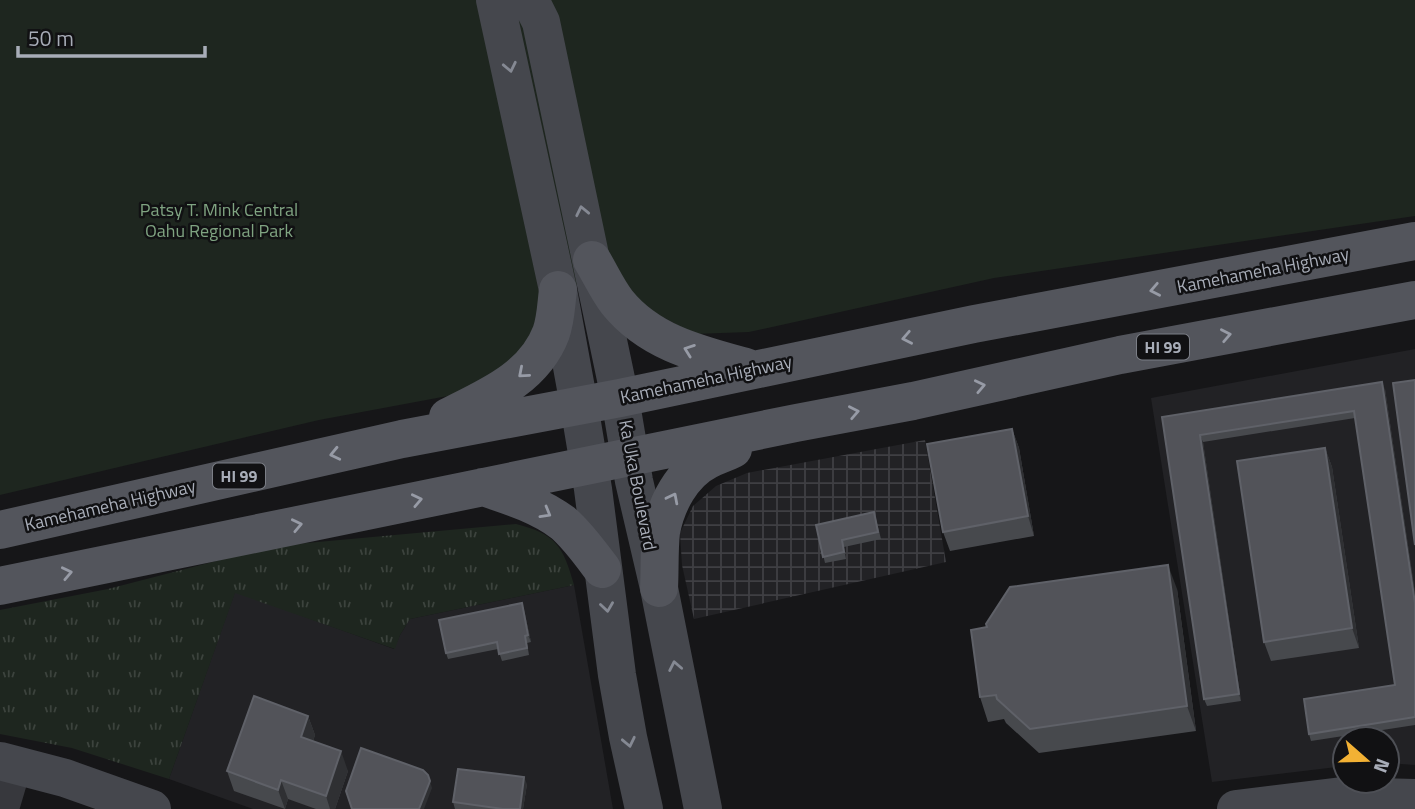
<svg xmlns="http://www.w3.org/2000/svg" width="1415" height="809" viewBox="0 0 1415 809" font-family="'Titillium Web',sans-serif">
<style>
.built{fill:#222225}
.industrial{fill:url(#industrial-grid)}
.grass{fill:url(#grass-tufts)}
.park{fill:#1e261f}
.lines{fill:none;stroke-linecap:round;stroke-linejoin:round}
.street{stroke:#37383d;stroke-width:28}
.secondary{stroke:#45474d;stroke-width:38}
.primary{stroke:#53555c;stroke-width:38}
.wall{fill:#47494d}
.shaded-wall{fill:#2f3033}
.building{fill:#525359;stroke:#5f6168;stroke-width:2}
.oneway{stroke:#858993}
.oneway2{stroke:#979ba6}
.labels{text-anchor:middle;dominant-baseline:central;stroke-width:5;stroke-linejoin:round;paint-order:stroke}
.shield{fill:#111113;stroke:#7b7e86;stroke-width:2}
.shield-label{font-size:16px;font-weight:bold;fill:#a8adb8}
.park-label{font-size:18px;fill:#7fa381;stroke:#111113}
.street-label{font-size:18px;fill:#a8adb8;stroke:#111113}
</style>
<defs>
<pattern id="industrial-grid" width="8" height="8" patternUnits="userSpaceOnUse" patternTransform="scale(1.75)"><rect width="8" height="8" fill="#222225"/><path d="M0 4h8M4 0v8" fill="none" stroke="#3f3f43"/></pattern>
<pattern id="grass-tufts" width="24" height="20" patternUnits="userSpaceOnUse" patternTransform="scale(1.75)"><rect width="24" height="20" fill="#1e261f"/><path d="M3 7l-1-3M5 7V3M7 7l1-3M15 17l-1-3M17 17v-4M19 17l1-3" fill="none" stroke="#3c433d"/></pattern>
</defs>
<rect width="100%" height="100%" fill="#161618"/>
<!-- built -->
<path class="built" d="M1415,349V765L1387,763V739H1345V766L1212,782L1151,398Z
M574,585L613,809H253L169,779L235,592L394,649L400,635L410,619Z"/>
<!-- industrial -->
<path class="industrial" d="M925,440L946,562L694,619L682,565L680,533L693,506L716,486L747,473Z"/>
<!-- grass -->
<path class="grass" d="M516,524C556,534 563,546 574,585L410,619L400,635L395,649L235,593L169,779L72,748L0,734V610L108,589L274,546Z"/>
<!-- park -->
<path class="park" d="M0,0H1415V216L994,278L749,332L694,334L642,306L622,280L539,289L541,312L521,359L453,395L319,420L0,495Z"/>
<g class="lines">
<!-- street -->
<path class="street" d="M5,809L18,765"/>
<!-- secondary -->
<path class="secondary" d="M495,0L558,290L579,405L593,489L617,675L628,737L644,809
M530,0L541,22L620,398L634,481L659,588L703,809
M0,761L65,778L152,809
M1236,809L1342,796L1415,798"/>
<!-- primary -->
<path class="primary" d="M592,260C600,273 607,289 617,302C649,342 698,354 746,367
M448,417C488,397 534,378 551,333C556,319 556,305 558,290
M483,487C510,496 539,505 563,523C578,536 590,553 602,569
M0,530L402,439L620,398L974,324L1415,241
M0,586L796,423L913,401L1120,355L1415,300
M659,588C660,570 659,550 661,532C666,504 682,473 708,460C716,456 725,453 733,449"/>
</g>
<!-- wall -->
<path class="wall" d="M1385,389L1415,593V725L1311,741L1309,734L1395,685L1355,418L1203,442L1241,701L1207,706L1204,699L1162,417Z
M1012,429L1019,448L1034,536L950,551L943,532Z
M1325,448L1332,467L1359,648L1271,661L1264,642Z
M876,519L881,539L844,547L846,559L825,563L816,525Z
M1177,589L1196,731L1039,753L1006,723L1004,719L988,722L980,697L987,627Z
M522,603L524,610L531,642L527,643L529,655L502,661L498,649L448,659L446,653Z
M308,716L315,735L313,741L348,771L335,809H316L288,799L285,809L234,791L227,771Z
M527,784L523,809H455L453,802Z"/>
<!-- shaded-wall -->
<path class="shaded-wall" d="M1382,382L1385,389L1415,593V603Z
M1012,429L1019,448L1034,536L1028,516Z
M1200,435L1203,442L1241,701L1239,694Z
M1325,448L1332,467L1359,648L1352,628Z
M1168,565L1177,589L1196,731L1187,706Z
M522,603L524,610L531,642L528,635Z
M308,716L315,735L308,756L301,737Z
M341,751L348,771L335,809H330L326,796Z
M524,777L527,784L523,809H520Z
M281,780L288,799L285,809L278,790Z
M430,781L432,788L424,809H419Z"/>
<!-- building -->
<path class="building" d="M1415,380V545L1393,383Z
M1382,382L1415,603V717L1309,734L1304,699L1395,685L1354,411L1200,435L1239,694L1204,699L1162,417Z
M1012,429L1028,516L943,532L927,444Z
M1325,448L1352,628L1264,642L1237,461Z
M874,512L878,532L842,540L844,552L823,557L816,525Z
M1168,565L1187,706L1030,729L997,699L996,695L980,697L971,630L987,627L986,624L1010,587Z
M522,603L528,635L525,636L527,648L499,654L497,642L446,653L439,620Z
M254,696L308,716L301,737L341,751L326,796L281,780L278,790L227,771Z
M361,748L423,770L428,775L430,781L419,809H352L346,791Z
M458,769L524,777L520,809H503L453,802Z"/>
<!-- one-way arrows -->
<defs><path id="oneway-chevron" d="M-2-3.5L2.5 0L-2 3.5" fill="none" stroke-width="1.6" stroke-linecap="round" stroke-linejoin="round" transform="scale(1.75)"/></defs>
<g class="oneway">
<use href="#oneway-chevron" transform="translate(510 67) rotate(78)"/>
<use href="#oneway-chevron" transform="translate(582 211) rotate(-102)"/>
<use href="#oneway-chevron" transform="translate(607 607) rotate(82)"/>
<use href="#oneway-chevron" transform="translate(675 666) rotate(-101)"/>
<use href="#oneway-chevron" transform="translate(629 742) rotate(78)"/>
</g>
<g class="oneway2">
<use href="#oneway-chevron" transform="translate(1155 290) rotate(169)"/>
<use href="#oneway-chevron" transform="translate(1226 335) rotate(-11)"/>
<use href="#oneway-chevron" transform="translate(907 338) rotate(169)"/>
<use href="#oneway-chevron" transform="translate(689 350) rotate(-160)"/>
<use href="#oneway-chevron" transform="translate(523 373) rotate(139)"/>
<use href="#oneway-chevron" transform="translate(980 386) rotate(-12)"/>
<use href="#oneway-chevron" transform="translate(854 412) rotate(-11)"/>
<use href="#oneway-chevron" transform="translate(335 454) rotate(167)"/>
<use href="#oneway-chevron" transform="translate(673 498) rotate(-63)"/>
<use href="#oneway-chevron" transform="translate(417 500) rotate(-12)"/>
<use href="#oneway-chevron" transform="translate(546 513) rotate(30)"/>
<use href="#oneway-chevron" transform="translate(297 525) rotate(-12)"/>
<use href="#oneway-chevron" transform="translate(67 573) rotate(-12)"/>
</g>
<g class="labels">
<!-- shield labels -->
<g class="shield">
<rect x="1137" y="334.5" width="52" height="25" rx="5"/>
<rect x="213" y="463.5" width="52" height="25" rx="5"/>
</g>
<g class="shield-label">
<text x="1163" y="347">HI 99</text>
<text x="239" y="476">HI 99</text>
</g>
<!-- park labels -->
<g class="park-label">
<text x="219" y="209">Patsy T. Mink Central<tspan x="219" dy="21">Oahu Regional Park</tspan></text>
</g>
<!-- street labels -->
<g class="street-label">
<text transform="translate(1263 270) rotate(-11)">Kamehameha Highway</text>
<text transform="translate(706 379) rotate(-12)">Kamehameha Highway</text>
<text transform="translate(638 485) rotate(79)">Ka Uka Boulevard</text>
<text transform="translate(110 505) rotate(-13)">Kamehameha Highway</text>
</g>
</g>
<!-- north arrow -->
<g transform="translate(1366 760) rotate(110)"><circle r="33" fill="#111113" stroke="#4d4f55" stroke-width="2"/>
<path d="M0-5L12 26L0 18L-12 26Z" fill="#f2b134"/>
<text y="-10" font-size="19" font-weight="bold" text-anchor="middle" fill="#a8adb8">N</text>
</g>
<!-- scale -->
<path d="M18 46v10h187v-10" fill="none" stroke="#a8adb8" stroke-width="3.5"/>
<text x="28" y="46" font-size="21" fill="#a8adb8" stroke="#111113" stroke-width="5" paint-order="stroke">50 m</text>
</svg>
